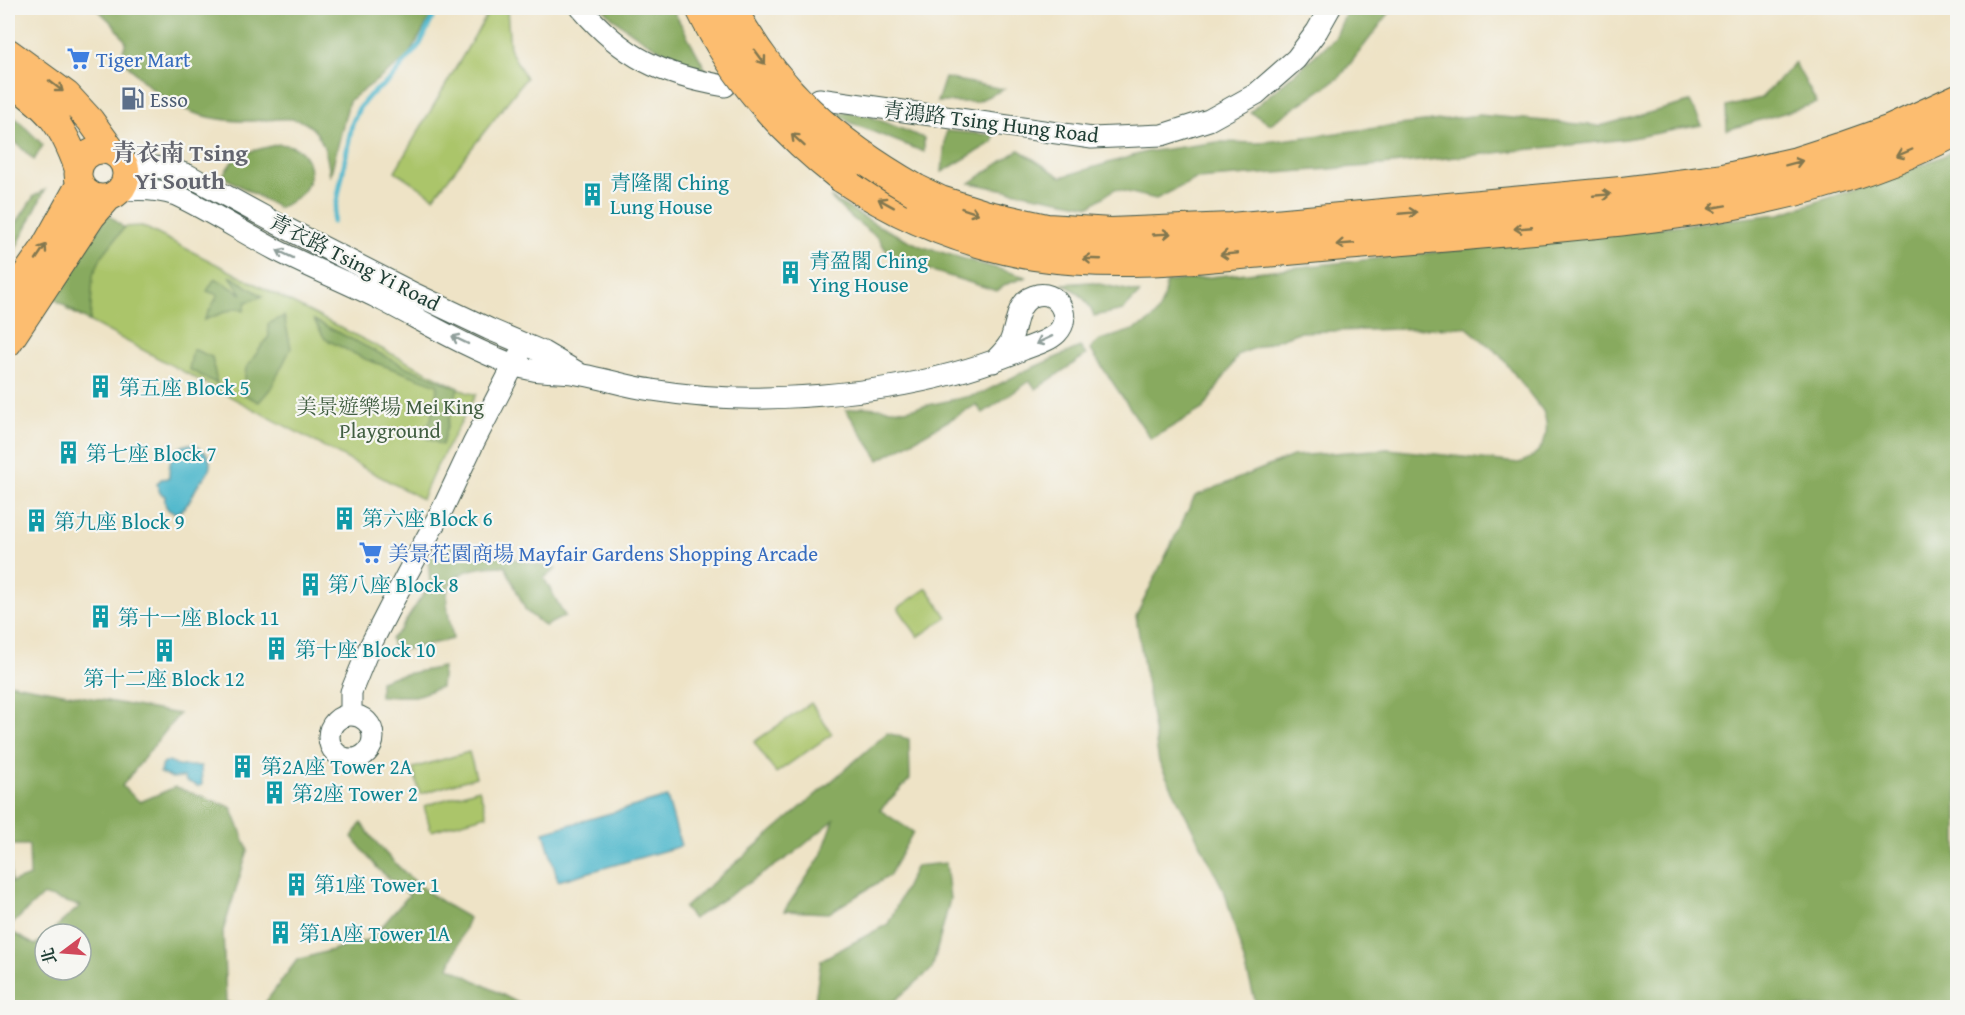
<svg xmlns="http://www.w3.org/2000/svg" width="1965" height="1015" viewBox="0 0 1965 1015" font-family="'Gentium Book Plus','Noto Serif TC',serif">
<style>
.green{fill:#abc56a;stroke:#65814f;stroke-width:1.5}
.forest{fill:#88aa5e;stroke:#547449;stroke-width:1.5;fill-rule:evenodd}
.water{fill:#4fb8cc;stroke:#377a80;stroke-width:1.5}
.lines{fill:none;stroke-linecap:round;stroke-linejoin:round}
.stream{stroke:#4fb8cc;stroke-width:5}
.minor-casing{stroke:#3e564a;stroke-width:23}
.major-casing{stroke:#3e564a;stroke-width:29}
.highway-casing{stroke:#3e564a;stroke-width:34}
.minor{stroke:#fff;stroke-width:21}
.major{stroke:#fcbd6f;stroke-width:27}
.highway{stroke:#fcbd6f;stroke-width:32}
.highway-bridge-casing{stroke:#3e564a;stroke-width:34;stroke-linecap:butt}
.highway-bridge{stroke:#fcbd6f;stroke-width:32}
.oneway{stroke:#82774f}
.oneway2{stroke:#8f9e9a}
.labels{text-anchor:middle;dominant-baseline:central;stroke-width:4.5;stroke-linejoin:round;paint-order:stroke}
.shop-label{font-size:21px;fill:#366cbe;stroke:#f6f6f2;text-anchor:start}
.service-label{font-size:21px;fill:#4e5e75;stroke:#f6f6f2;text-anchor:start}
.street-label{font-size:21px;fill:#1f3d34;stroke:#f6f6f2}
.culture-label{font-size:21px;fill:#0d838f;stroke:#f6f6f2;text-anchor:start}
.park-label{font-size:21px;fill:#425f42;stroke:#f6f6f2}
.quarter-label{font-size:24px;font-weight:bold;fill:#63656f;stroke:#f6f6f2}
</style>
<rect width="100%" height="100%" fill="#f6f6f2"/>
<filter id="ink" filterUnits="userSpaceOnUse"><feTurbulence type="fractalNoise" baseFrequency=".0167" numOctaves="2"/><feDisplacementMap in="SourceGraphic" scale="12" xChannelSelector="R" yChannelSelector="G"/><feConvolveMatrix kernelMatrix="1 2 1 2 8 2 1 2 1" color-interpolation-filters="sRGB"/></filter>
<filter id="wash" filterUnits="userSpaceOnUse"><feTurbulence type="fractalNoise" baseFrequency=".008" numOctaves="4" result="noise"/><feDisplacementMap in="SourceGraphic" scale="24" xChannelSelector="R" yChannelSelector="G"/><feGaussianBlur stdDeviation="1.35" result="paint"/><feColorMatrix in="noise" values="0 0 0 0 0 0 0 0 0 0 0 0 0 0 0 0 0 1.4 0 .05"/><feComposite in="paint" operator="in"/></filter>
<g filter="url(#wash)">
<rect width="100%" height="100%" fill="#eee3c6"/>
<!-- green -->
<path class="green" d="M491,8L507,9L510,50L526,78L434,197L395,171Z
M142,226L468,393L476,394L434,472L422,499L66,309L108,239L122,227Z
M927,588L947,617L918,637L898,608Z
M811,703L832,734L776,773L754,742Z
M469,752L476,777L420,794L413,768Z
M479,789L487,815L431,831L424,806Z"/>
<!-- forest -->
<path class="forest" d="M96,8H436L407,58L349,101L330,177C328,158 324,135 307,124C291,114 269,121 252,121C193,122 158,102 121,57L126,42L115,26Z
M602,8H672L707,72C667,54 634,39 602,8Z
M1348,8H1393L1340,77L1270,124L1250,112L1335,38Z
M1795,63L1817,103L1727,130L1726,107L1761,98Z
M945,78L1004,89L976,102H937Z
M1690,102L1702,125L1626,139L1382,165L1196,179L1156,199L1115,189L1090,206L970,183L1019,150L1061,177L1146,152L1218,142L1258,143L1479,115L1600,126Z
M836,112L864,114L924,138V152L851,123Z
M8,113L19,121L43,145L34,160L8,135Z
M946,131L994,135L993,142L942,172Z
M279,144C284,145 290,145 294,147C311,155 315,177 303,192C297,199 287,204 279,208L222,176L237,155Z
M1957,150V1007H1257L1225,893L1159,762L1136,616L1195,496L1293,456L1388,449L1519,463C1543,455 1552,435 1543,411L1499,354L1466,327L1299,332L1239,354L1204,408L1151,439L1090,349C1097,339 1103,339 1114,336C1149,325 1162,321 1166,282L1780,214L1892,177Z
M45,190L8,264V236L34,196Z
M830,197L877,225L920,246L1026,277L1007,284L997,291L900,261L888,253L878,238L847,214Z
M108,214L124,228L102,256L93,275L90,322L53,298Z
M230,276L263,296L246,302L244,311L236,308L204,320L218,295L207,291L215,278L242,294Z
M1090,282L1140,293L1123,310L1094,316C1087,299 1079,292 1063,284Z
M284,316L291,348L271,388L259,402L243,394L246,368L269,336L268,324Z
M314,320L404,366L458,388L442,445L422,436L431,419L438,385L365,359L325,339Z
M1080,347L1086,355L1036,389L1030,381L983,413L976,405L879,460L846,410L864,407L905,410L980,394L1025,371Z
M193,349L212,357L217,384L189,369Z
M455,545L556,569L544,578L565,616L545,626L526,611L505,566C485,566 448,568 447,596C446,609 451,625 453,639L394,652L391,639L400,630L430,584L428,558Z
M443,667L441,687L416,696H380V681L395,676Z
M8,683L179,714L122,786L140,802L175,787L231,807L248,850L223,931L226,1002L240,1007L8,1006V930L35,945L45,937V970H81V934H48L80,906L43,895L8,928ZM10,845H29L30,876L11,883Z
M887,733L909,739L910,779L880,810L913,832L889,876L829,913L784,911L821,856L834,820L793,854L693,919L684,908C751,849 820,792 887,733Z
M361,823C391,864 424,894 469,918L449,967L526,1007H262L297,960L371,939L409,895L378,869L352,837Z
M946,863L950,899L932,969L887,1007H814L821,960L888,924L916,866Z"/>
<!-- water -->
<path class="water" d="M189,444C204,447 216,459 207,474C205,479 200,480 198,485C192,495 188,509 176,513C166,511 164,505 165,496L160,493L157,484L161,479L169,478C169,461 171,448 189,444Z
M169,761L178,766H201L202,785L198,786L186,781L184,777L172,778L160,773L163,764Z
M667,797L681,846L558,881L544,832Z"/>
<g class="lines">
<!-- stream -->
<path class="stream" d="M333,222L352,124L359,108L370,95L390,80L420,44L437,8"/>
</g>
</g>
<g filter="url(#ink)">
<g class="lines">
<defs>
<path id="minor" d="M581,8C623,57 661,75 725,86
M819,99L1092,138L1162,135L1209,120L1256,94L1296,59L1317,31L1330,8
M126,167C148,165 167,167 188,175L276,223L415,294L489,329L543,352L577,372
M119,191C139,188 157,189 176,195C210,211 242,232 276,250C309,267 344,281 378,298C423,321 467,348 514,365C540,375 559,369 583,375C606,379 628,387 652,390C689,396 728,399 765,398C853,396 943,384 1024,349C1034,345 1049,341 1057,333C1074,316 1056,288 1034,296C1016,302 1017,326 1010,342C1006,350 999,356 993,362
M329 737a22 22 0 1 1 44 0a22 22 0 1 1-44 0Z
M351,715V692L369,648L407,574L443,508L474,442L520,353"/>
<path id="major" d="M8,52L67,95L90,120L113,152
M8,80C47,107 62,122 78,168
M78 174a24 24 0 1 1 48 0a24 24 0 1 1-48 0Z
M8,300L43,250L80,184
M8,343L92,216L108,198"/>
<path id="highway" d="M843,177C901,216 964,242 1034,254C1099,264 1164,260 1229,254C1272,250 1314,247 1356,243C1415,238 1474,233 1534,228C1681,215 1824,199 1958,129
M915,190L940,202L984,216L1047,230L1111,234L1231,229L1621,193L1723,180L1797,163L1840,149L1891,131L1958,100"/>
</defs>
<!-- minor casing -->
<use href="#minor" class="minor-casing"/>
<!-- major casing -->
<use href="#major" class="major-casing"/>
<!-- highway casing -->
<use href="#highway" class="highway-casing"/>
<!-- minor -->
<use href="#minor" class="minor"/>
<!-- major -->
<use href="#major" class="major"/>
<!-- highway -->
<use href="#highway" class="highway"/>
<defs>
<path id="highway-bridge" d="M702,8C735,77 783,130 843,177
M730,8C775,92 833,143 915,190"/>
</defs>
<!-- highway-bridge casing -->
<use href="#highway-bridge" class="highway-bridge-casing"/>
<!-- highway-bridge -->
<use href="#highway-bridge" class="highway-bridge"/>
</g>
<!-- one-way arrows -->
<defs><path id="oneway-shaft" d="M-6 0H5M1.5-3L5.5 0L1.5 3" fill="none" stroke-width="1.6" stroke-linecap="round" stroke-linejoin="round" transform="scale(1.5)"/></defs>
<g class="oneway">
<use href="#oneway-shaft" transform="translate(760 57) rotate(54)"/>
<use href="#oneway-shaft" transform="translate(56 86) rotate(38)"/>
<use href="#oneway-shaft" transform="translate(798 140) rotate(-137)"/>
<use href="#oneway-shaft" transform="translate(1904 153) rotate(157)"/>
<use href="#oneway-shaft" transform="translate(1794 163) rotate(-15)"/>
<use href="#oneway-shaft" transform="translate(1602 195) rotate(-5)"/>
<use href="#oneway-shaft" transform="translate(886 203) rotate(-151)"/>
<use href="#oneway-shaft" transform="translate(1717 207) rotate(170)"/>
<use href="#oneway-shaft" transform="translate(970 211) rotate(19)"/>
<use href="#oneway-shaft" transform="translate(1408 213) rotate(-5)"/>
<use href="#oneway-shaft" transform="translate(1523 228) rotate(175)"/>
<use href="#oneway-shaft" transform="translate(1162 234) rotate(-3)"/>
<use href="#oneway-shaft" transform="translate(1345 244) rotate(175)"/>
<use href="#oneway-shaft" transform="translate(41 252) rotate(-56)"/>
<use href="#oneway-shaft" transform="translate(1229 254) rotate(175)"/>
<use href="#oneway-shaft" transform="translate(1092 259) rotate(-178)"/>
</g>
<g class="oneway2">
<use href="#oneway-shaft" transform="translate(285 254) rotate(-154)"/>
<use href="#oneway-shaft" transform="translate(460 340) rotate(-154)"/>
<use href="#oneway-shaft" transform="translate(1044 340) rotate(155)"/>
</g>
</g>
<!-- icons -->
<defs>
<symbol id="supermarket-bare" viewBox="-9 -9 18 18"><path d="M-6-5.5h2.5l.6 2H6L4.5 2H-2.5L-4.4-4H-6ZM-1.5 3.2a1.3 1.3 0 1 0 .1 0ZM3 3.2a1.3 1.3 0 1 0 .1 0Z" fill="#3f7fe0" stroke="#f6f6f2" stroke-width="2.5" paint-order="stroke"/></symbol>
<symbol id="fuel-bare" viewBox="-9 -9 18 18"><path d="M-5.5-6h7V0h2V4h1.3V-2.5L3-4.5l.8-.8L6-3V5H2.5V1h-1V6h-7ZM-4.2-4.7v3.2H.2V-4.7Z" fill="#5c6f8a" stroke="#f6f6f2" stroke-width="2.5" paint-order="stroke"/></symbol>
<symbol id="building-bare" viewBox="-9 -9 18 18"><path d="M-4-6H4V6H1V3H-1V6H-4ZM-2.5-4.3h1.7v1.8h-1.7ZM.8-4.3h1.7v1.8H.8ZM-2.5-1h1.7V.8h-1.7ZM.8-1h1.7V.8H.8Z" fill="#0f9aa8" stroke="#f6f6f2" stroke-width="2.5" paint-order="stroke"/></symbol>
</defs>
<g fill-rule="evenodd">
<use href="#supermarket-bare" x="62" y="42" width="33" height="33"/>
<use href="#fuel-bare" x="116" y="82" width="33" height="33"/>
<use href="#building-bare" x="576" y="178" width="33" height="33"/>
<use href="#building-bare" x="774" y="256" width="33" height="33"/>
<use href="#building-bare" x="84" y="370" width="33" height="33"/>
<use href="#building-bare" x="52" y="436" width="33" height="33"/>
<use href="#building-bare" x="328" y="502" width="33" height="33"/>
<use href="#building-bare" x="20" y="504" width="33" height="33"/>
<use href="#supermarket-bare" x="354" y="536" width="33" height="33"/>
<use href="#building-bare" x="294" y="568" width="33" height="33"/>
<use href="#building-bare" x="84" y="600" width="33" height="33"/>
<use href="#building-bare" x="260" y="632" width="33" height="33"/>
<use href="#building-bare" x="148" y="634" width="33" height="33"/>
<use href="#building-bare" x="226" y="750" width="33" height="33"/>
<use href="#building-bare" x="258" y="776" width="33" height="33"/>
<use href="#building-bare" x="280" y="868" width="33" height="33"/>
<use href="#building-bare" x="264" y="916" width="33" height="33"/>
</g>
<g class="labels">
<!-- shop labels -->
<g class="shop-label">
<text x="96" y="59">Tiger Mart</text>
<text x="388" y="553">美景花園商場 Mayfair Gardens Shopping Arcade</text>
</g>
<!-- service labels -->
<g class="service-label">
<text x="150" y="99">Esso</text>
</g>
<!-- street labels -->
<g class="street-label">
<text transform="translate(991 122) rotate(7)">青鴻路 Tsing Hung Road</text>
<text transform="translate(355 262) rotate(27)">青衣路 Tsing Yi Road</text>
</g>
<!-- culture labels -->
<g class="culture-label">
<text x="610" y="182">青隆閣 Ching<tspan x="610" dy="24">Lung House</tspan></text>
<text x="809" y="260">青盈閣 Ching<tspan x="809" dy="24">Ying House</tspan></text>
<text x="119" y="387">第五座 Block 5</text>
<text x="86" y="453">第七座 Block 7</text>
<text x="362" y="518">第六座 Block 6</text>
<text x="54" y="521">第九座 Block 9</text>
<text x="328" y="584">第八座 Block 8</text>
<text x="118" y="617">第十一座 Block 11</text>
<text x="295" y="649">第十座 Block 10</text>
<text x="164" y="678" text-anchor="middle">第十二座 Block 12</text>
<text x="261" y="766">第2A座 Tower 2A</text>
<text x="292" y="793">第2座 Tower 2</text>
<text x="314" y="884">第1座 Tower 1</text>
<text x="299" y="933">第1A座 Tower 1A</text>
</g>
<!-- park labels -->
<g class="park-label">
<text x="390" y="406">美景遊樂場 Mei King<tspan x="390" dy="24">Playground</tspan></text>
</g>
<!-- quarter labels -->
<g class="quarter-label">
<text x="180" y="152">青衣南 Tsing<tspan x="180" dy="28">Yi South</tspan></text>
</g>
</g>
<!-- margin -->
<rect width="1965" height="1015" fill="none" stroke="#f6f6f2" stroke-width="30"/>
<!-- north arrow -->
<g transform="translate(63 952) rotate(254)"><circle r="28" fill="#f6f6f2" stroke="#a0aca6" stroke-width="1.5"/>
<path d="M0-4.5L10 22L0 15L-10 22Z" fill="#d1495b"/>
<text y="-9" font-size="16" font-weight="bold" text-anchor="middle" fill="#1f3d34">北</text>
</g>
</svg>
